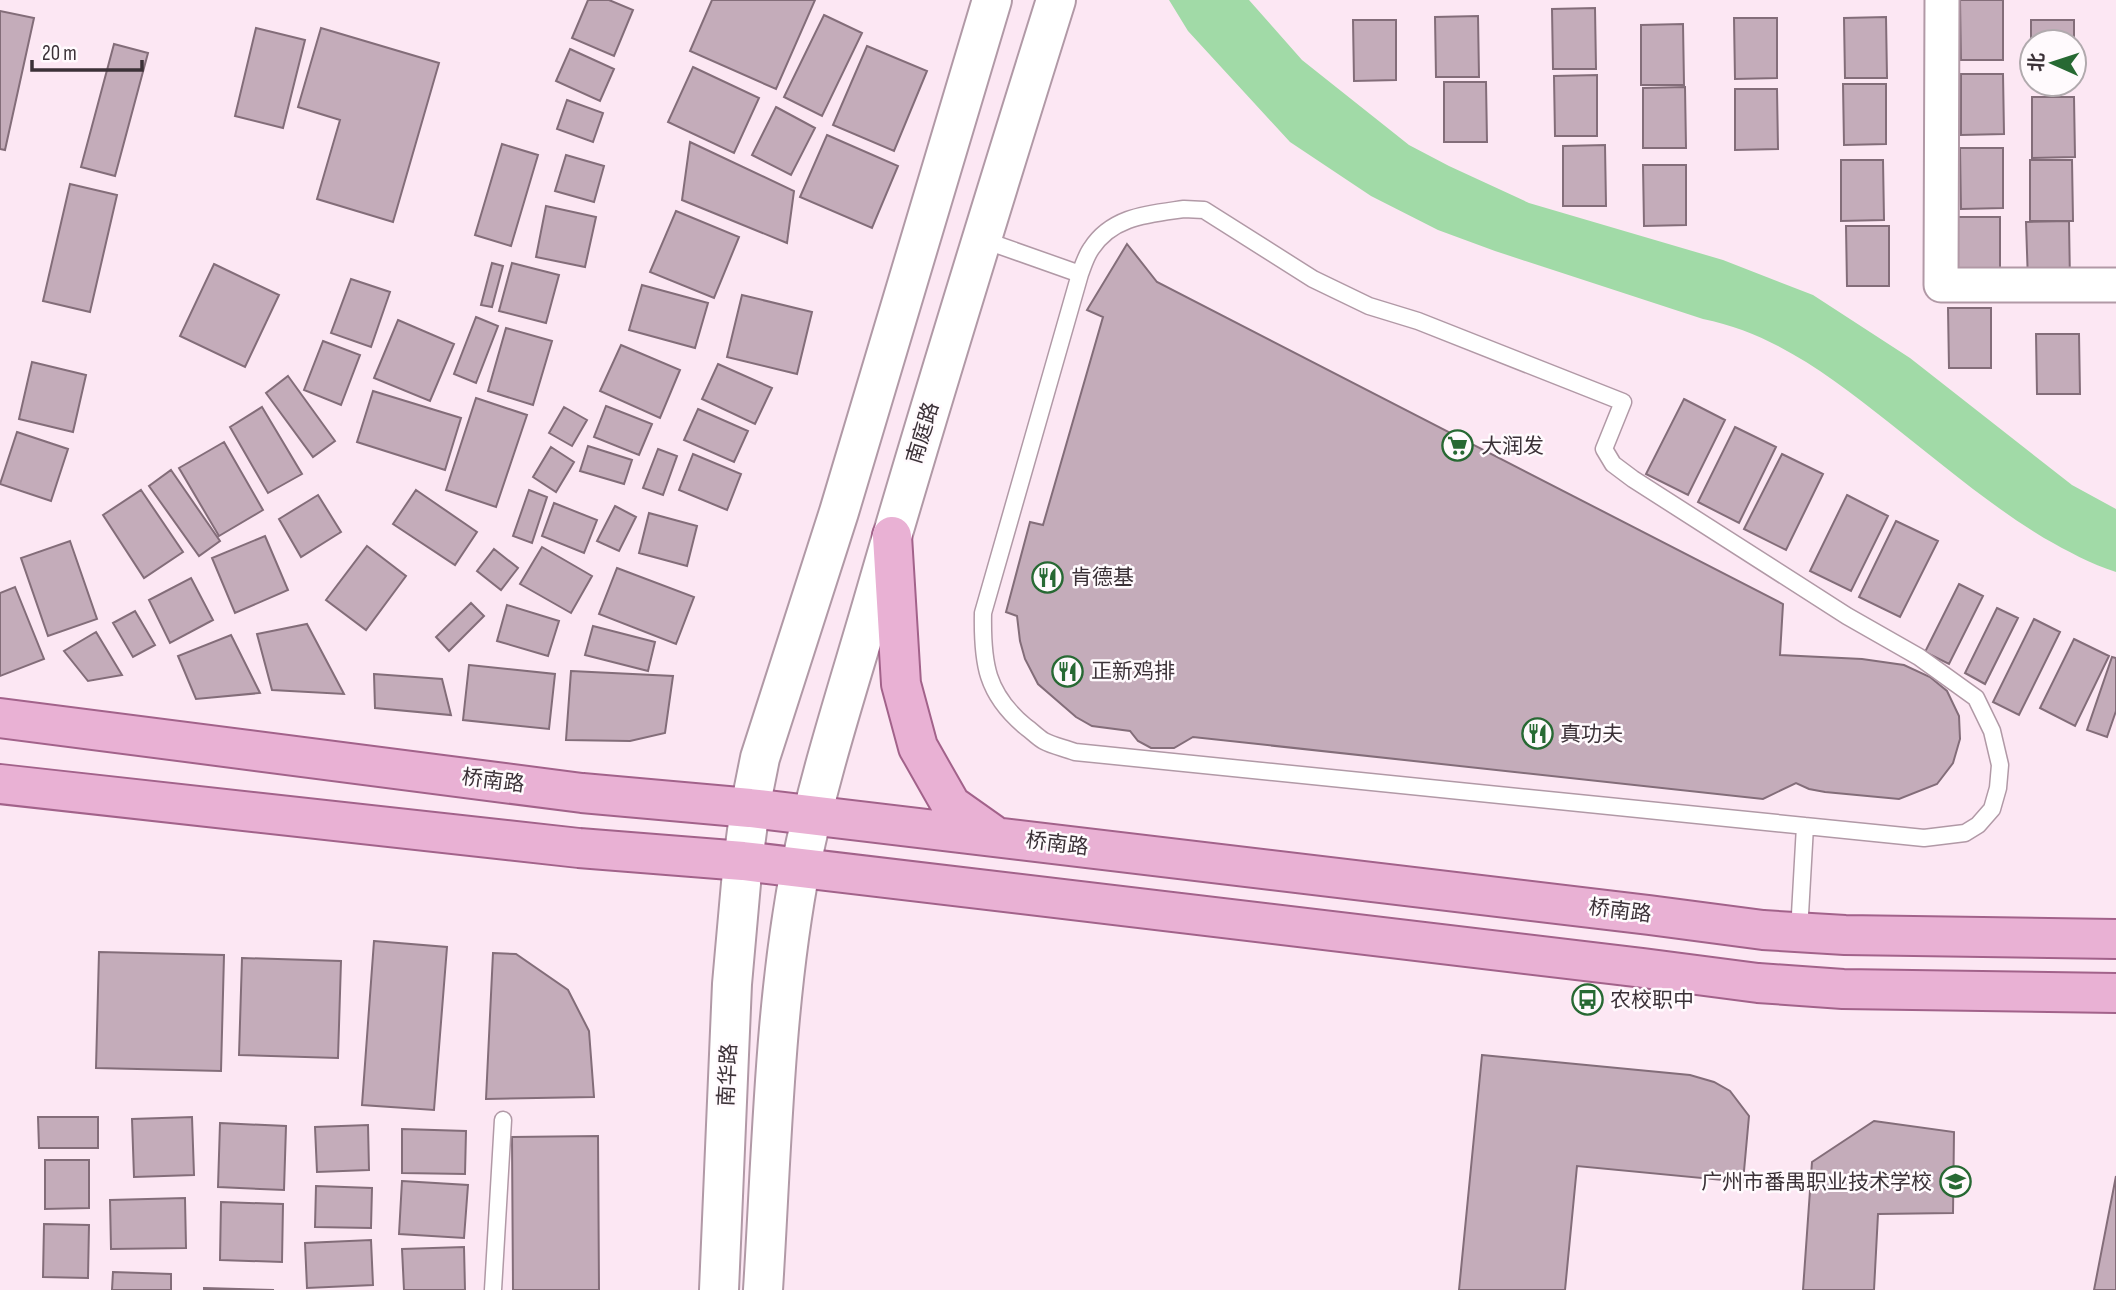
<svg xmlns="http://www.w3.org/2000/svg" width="2116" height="1290" viewBox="0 0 2116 1290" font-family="'Sofia Sans Condensed','Noto Sans SC',sans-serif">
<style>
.water{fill:#a1daa7}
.building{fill:#c4acba;stroke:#836d79;stroke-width:2}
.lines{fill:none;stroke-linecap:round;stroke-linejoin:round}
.lane-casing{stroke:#b199a6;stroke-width:19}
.street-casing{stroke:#b199a6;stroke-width:37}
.secondary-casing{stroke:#b199a6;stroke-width:42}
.primary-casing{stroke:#a2628a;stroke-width:42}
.lane{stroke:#fff;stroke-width:16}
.street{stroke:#fff;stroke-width:33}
.secondary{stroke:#fff;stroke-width:38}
.primary{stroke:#e9b1d4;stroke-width:38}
.labels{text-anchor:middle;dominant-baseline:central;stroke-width:5;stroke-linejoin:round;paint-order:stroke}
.street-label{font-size:21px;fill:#3b3137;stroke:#fffafd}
.poi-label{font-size:21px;fill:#3b3137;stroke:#fffafd;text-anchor:start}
</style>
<rect width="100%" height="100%" fill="#fce7f3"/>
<!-- water -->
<path class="water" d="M1169,0H1249L1302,60L1409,145L1449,166L1529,203L1723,260L1813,295L1910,358L2072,485L2116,509V572C2091,564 2067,551 2044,538C1988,504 1938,461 1887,421C1831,377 1774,333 1703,319L1495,251L1438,230L1371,196L1290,142L1188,31Z"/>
<!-- building -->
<path class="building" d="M588,0H609L633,10L614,56L572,38Z
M712,0H815L776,89L690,51Z
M1960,0H2003V60H1961Z
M1595,8L1596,69H1553L1552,9Z
M0,11L34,18L5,150L0,149Z
M824,15L862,33L822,116L784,97Z
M1478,16L1479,77H1436L1435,17Z
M1886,17L1887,78H1845L1844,18Z
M1734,18H1777V78L1735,79Z
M1353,20H1396V80L1354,81Z
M2031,20H2074V42H2032L2031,81Z
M1683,24L1684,85H1641V25Z
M256,28L305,40L283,128L235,116Z
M321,28L439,63L393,222L317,199L340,120L298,107Z
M114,44L148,53L115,176L81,167Z
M867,46L927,71L894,151L833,125Z
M570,49L614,69L600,101L556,81Z
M693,67L759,98L734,153L668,122Z
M1961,74H2003L2004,134L1961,135Z
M1597,75V136H1555L1554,76Z
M1444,82H1486L1487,142H1444Z
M1843,84H1886V144L1844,145Z
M1685,87L1686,148H1643V88Z
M1735,89H1777L1778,149L1735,150Z
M2032,97H2074L2075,157L2032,158Z
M567,100L603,113L593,142L557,129Z
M776,107L815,128L791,175L752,155Z
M827,135L898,166L872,228L800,197Z
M690,142L794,191L787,243L682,200Z
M502,144L538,155L511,246L475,235Z
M1605,145L1606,206H1563V146Z
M1960,148H2003V208L1961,209Z
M566,155L604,166L594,202L555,191Z
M1841,160H1883L1884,220L1841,221Z
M2030,160H2072L2073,221H2030Z
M1643,165H1686V225L1644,226Z
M70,184L117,195L90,312L43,301Z
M546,206L596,217L585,267L536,257Z
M676,211L739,237L714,298L650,272Z
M1957,217H2000V278H1958Z
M2069,221L2070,282H2028L2026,222Z
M1846,226H1889V286H1847Z
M1127,244L1157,282L1783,604L1780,655L1862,659L1904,665L1930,677L1947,691L1959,716L1960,739L1953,763L1937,784L1899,799L1825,792L1809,789L1796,783L1763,799L1193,737L1174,748H1151L1138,741L1130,731L1092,726L1076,717L1038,684L1025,659L1020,641L1017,616L1006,612L1030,522L1043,525L1103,317L1087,310Z
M492,263L503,266L492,307L481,305Z
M512,263L559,275L546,323L499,311Z
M214,264L279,295L245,367L180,336Z
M351,279L390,292L371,347L331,333Z
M642,285L708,303L695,348L629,330Z
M742,295L812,312L797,374L727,357Z
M1948,308H1991V368H1949Z
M476,317L498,326L476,383L454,374Z
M398,320L454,344L430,401L374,378Z
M506,328L552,341L533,405L488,391Z
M2036,334H2079L2080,394H2037Z
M323,341L360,355L341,405L304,390Z
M621,345L680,370L660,418L600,391Z
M32,362L86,375L73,432L19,419Z
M718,364L772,388L755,424L702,399Z
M288,376L335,441L313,457L266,393Z
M373,391L461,418L445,470L357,442Z
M476,398L527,415L496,507L446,490Z
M1684,399L1725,420L1688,495L1646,474Z
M606,406L652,424L639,455L594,437Z
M262,407L302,474L268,493L230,427Z
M564,407L587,420L572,446L549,433Z
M698,409L748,431L734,462L684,440Z
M1735,427L1776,447L1739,523L1698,502Z
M17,432L68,449L51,501L0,484Z
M224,442L263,510L219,536L179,468Z
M588,446L632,460L624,484L580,471Z
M551,447L574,462L556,492L533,477Z
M658,449L677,456L663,495L643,488Z
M693,454L741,474L727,510L679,490Z
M1782,454L1823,474L1786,550L1744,529Z
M171,470L220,541L199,556L149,486Z
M141,490L183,552L144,578L103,515Z
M416,490L477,532L455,565L393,524Z
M529,490L547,497L532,543L513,536Z
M318,495L341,532L301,557L279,519Z
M1847,495L1888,516L1851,591L1810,571Z
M554,503L597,520L584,553L542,536Z
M615,506L636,517L619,551L597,541Z
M649,513L697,526L687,566L639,553Z
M1896,521L1938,541L1900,617L1859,597Z
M265,536L288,590L235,613L212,558Z
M70,541L97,619L48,636L21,558Z
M367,546L406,576L366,630L326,600Z
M542,547L592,576L571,613L520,584Z
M494,549L518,568L501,590L477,571Z
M617,568L694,597L676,644L599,614Z
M191,578L213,620L170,643L149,600Z
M1959,584L1983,596L1949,664L1925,652Z
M15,587L44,659L0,676V593Z
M471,603L484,616L449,651L436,637Z
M507,605L559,621L548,656L497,641Z
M1997,608L2018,618L1985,684L1965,673Z
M135,611L155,645L133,657L113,623Z
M2034,619L2060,632L2019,715L1993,702Z
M307,624L344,694L272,690L257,634Z
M593,626L655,642L648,671L585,655Z
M96,632L122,675L88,681L64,651Z
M231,635L260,693L196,699L178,656Z
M2074,639L2109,656L2075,726L2040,708Z
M2112,657L2116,658V711L2107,737L2087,730Z
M469,665L555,674L549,729L463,720Z
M571,671L673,676L665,733L630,741L566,740Z
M374,674L442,679L451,715L375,708Z
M374,941L447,947L434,1110L362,1105Z
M99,952L224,955L221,1071L96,1068Z
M493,953L516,954L568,990L589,1031L594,1097L486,1099Z
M242,958L341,961L338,1058L239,1055Z
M1482,1055L1690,1075L1714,1082L1730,1091L1749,1116L1743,1182L1577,1166L1565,1290H1459Z
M38,1117H98V1148H39Z
M192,1117L194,1175L134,1177L132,1119Z
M1874,1121L1954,1132L1953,1213L1878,1214L1874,1290H1803L1812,1162Z
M220,1123L286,1126L284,1190L218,1187Z
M368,1125L369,1170L317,1172L315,1127Z
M402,1129L466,1131L465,1174L402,1173Z
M598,1136L599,1290H513L512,1137Z
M45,1160H89V1208L45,1209Z
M2116,1176V1290H2094Z
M402,1181L468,1185L464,1238L399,1234Z
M316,1186L372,1188L371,1228L315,1227Z
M185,1198L186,1248L111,1249L110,1200Z
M221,1202L283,1204L282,1262L220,1260Z
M44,1224L89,1225L88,1278L43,1277Z
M371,1240L373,1285L307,1288L305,1243Z
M464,1247L465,1290H404L402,1249Z
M113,1272L171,1274V1290H112Z
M204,1288L274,1290H204Z"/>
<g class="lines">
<defs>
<path id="lane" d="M1184,209L1204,210L1313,279L1369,306L1418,321L1623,402L1604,449L1613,464L1633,479L1847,616L1919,657L1976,698L1992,731L2000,765L1998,788L1992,809L1978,825L1965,833L1924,838L1075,752C1065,748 1053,746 1044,741C1037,737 1032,731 1026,727C986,694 982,663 983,613L1080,274C1083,266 1086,256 1091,249C1112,216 1149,214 1184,209Z
M981,239L1080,274
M1799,932L1805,826
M493,1290L503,1120"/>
<path id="street" d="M1942,0L1941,285H2116"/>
<path id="secondary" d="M719,1290L732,984L743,861L750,808L760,758L839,512L992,0
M763,1290C772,1148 774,1004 801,865C820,771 851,679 877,588C934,391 995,195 1056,0"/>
<path id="primary" d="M892,536L901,684L918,747L951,805L992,834
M0,718L582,793L750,808L1649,915L1763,930L1845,935L2116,939
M0,784L579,848L743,861L1643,968L1758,983L1843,989L2116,993"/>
</defs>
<!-- lane casing -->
<use href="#lane" class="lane-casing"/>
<!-- street casing -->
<use href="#street" class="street-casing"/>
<!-- secondary casing -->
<use href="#secondary" class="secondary-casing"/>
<!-- primary casing -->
<use href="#primary" class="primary-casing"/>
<!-- lane -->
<use href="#lane" class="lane"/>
<!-- street -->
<use href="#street" class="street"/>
<!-- secondary -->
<use href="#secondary" class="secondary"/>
<!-- primary -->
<use href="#primary" class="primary"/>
</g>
<!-- icons -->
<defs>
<symbol id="supermarket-ring" viewBox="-11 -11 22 22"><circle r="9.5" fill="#fffafd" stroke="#276933" stroke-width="1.5"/><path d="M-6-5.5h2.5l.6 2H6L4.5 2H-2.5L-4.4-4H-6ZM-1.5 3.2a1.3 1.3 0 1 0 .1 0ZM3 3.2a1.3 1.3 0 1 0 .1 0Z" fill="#276933"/></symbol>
<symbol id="restaurant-ring" viewBox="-11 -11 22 22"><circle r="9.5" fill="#fffafd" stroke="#276933" stroke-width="1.5"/><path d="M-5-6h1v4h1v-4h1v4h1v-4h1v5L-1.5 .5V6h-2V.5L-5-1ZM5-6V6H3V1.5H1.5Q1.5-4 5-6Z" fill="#276933"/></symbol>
<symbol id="bus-ring" viewBox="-11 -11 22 22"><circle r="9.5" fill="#fffafd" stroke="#276933" stroke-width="1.5"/><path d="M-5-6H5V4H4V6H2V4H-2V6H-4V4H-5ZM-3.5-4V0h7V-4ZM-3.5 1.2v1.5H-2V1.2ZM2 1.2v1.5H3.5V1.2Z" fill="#276933"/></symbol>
<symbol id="school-ring" viewBox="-11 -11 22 22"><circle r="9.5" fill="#fffafd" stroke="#276933" stroke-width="1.5"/><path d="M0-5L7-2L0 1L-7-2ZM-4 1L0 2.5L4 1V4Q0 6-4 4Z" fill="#276933"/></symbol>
</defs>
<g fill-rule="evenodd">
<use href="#supermarket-ring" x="1440" y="428" width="35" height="35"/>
<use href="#restaurant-ring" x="1030" y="560" width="35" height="35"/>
<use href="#restaurant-ring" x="1050" y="654" width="35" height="35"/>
<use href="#restaurant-ring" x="1520" y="716" width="35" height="35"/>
<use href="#bus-ring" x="1570" y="982" width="35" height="35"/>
<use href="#school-ring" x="1938" y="1164" width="35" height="35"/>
</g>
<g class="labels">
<!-- street labels -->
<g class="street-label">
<text transform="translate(923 433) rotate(-73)">南庭路</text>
<text transform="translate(493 781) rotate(7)">桥南路</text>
<text transform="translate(1057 844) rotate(7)">桥南路</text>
<text transform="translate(1620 911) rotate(7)">桥南路</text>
<text transform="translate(728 1075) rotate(-87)">南华路</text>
</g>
<!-- poi labels -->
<g class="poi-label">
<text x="1481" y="446">大润发</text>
<text x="1071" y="577">肯德基</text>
<text x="1091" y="671">正新鸡排</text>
<text x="1560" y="734">真功夫</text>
<text x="1610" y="1000">农校职中</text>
<text x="1932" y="1182" text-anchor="end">广州市番禺职业技术学校</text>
</g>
</g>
<!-- north arrow -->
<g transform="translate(2053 63) rotate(273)"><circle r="33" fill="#fffafd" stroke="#b1aaae" stroke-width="2"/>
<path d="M0-5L12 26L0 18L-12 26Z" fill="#276933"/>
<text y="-10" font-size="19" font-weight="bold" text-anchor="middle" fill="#3b3137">北</text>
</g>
<!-- scale -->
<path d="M32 60v10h110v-10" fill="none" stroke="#3b3137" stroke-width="3.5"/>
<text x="42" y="60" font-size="21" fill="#3b3137" stroke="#fffafd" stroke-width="5" paint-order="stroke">20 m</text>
</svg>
